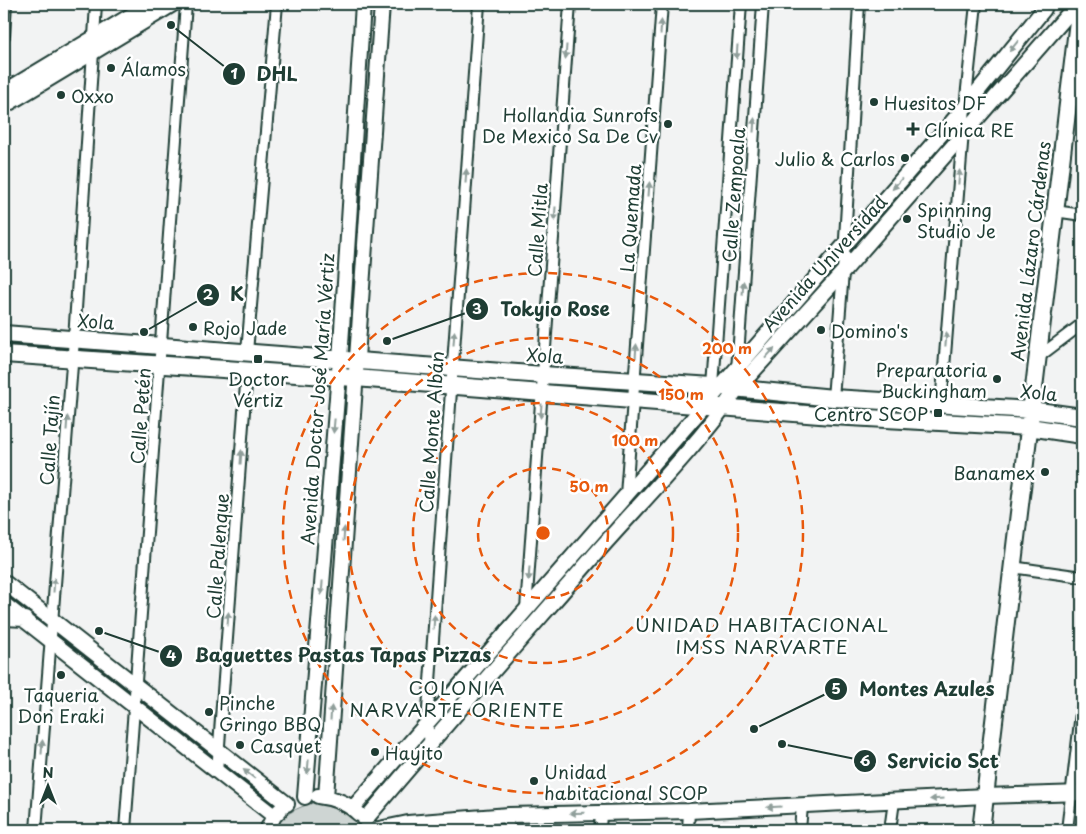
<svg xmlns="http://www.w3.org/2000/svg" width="1086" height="834" viewBox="0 0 1086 834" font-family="'Playpen Sans',sans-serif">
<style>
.green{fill:#ced5d3;stroke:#768984}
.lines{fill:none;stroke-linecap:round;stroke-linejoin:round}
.street-casing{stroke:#1f3d34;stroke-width:14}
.secondary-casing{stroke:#1f3d34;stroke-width:18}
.primary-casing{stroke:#1f3d34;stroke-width:20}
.street{stroke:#fff;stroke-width:10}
.secondary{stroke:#fff;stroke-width:14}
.primary{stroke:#fff;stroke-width:16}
.oneway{fill:#8f9e9a}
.ring{fill:none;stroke:#e8590c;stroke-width:2.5;stroke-dasharray:9 6}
.poi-dot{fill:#1f3d34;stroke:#fff;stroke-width:2}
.labels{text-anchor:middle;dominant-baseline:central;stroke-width:5;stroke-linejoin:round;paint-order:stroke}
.poi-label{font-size:18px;fill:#1f3d34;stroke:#fff;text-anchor:start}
.street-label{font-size:18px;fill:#1f3d34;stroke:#fff}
.neighbourhood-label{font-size:19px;letter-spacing:1px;fill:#1f3d34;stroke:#fff}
.centre{fill:#e8590c;stroke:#fff;stroke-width:2.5}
.ring-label{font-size:15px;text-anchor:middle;font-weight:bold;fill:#e8590c;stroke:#fff;stroke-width:5;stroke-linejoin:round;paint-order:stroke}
.leader{fill:none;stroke:#1f3d34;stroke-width:2}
.callout-dot{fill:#1f3d34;stroke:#fff;stroke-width:2}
.mark-label{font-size:15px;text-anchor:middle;font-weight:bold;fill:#fff}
.callout-label{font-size:19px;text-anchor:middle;font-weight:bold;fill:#1f3d34;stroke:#fff;stroke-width:5;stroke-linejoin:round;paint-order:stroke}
</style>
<rect width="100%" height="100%" fill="#f2f3f3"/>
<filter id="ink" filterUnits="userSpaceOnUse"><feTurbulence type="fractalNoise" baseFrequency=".02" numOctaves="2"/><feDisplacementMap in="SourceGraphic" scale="10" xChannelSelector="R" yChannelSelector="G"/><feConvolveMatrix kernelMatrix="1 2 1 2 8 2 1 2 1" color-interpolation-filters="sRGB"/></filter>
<g filter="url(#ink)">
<!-- green -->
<path class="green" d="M313,803C334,805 351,811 362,830H274C283,814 296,808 313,803Z"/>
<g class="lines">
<defs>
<path id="street" d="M4,36L6,4
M94,37L96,4
M1055,211L1082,215
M247,352L277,4
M1037,358L1082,324
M737,370L763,4
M713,386L741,4
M833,398L843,272L859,4
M941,405L965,107L976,4
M626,495L662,4
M1012,567L1082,577
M526,609L570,4
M430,743L427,723L479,4
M217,772L247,371
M36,830L74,339L93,52
M125,830L186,4
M508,830L509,815
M600,830L601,813
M688,830L689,811
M800,830L802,806
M890,830L894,801
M1067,830L1082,705"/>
<path id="secondary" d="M4,92L150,4
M4,106L173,4
M4,582L287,804
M4,604L274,816
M4,618L25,619
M318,796C334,798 348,803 359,814
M305,797L340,360L363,4
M326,797L382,4
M353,808L965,107L1044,9L1045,4
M365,820C439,732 515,646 591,559C640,503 694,450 737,389L843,272L1077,4
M267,830L274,816L280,810
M374,830L408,823L509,815L689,811L985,796L1082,793"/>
<path id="primary" d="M4,334L543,375L713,386L833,398L1031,410L1082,417
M4,354L355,378L832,416L1029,427L1082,435
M981,830L1080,4"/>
</defs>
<!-- street casing -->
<use href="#street" class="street-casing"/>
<!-- secondary casing -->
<use href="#secondary" class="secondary-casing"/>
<!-- primary casing -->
<use href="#primary" class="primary-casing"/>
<!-- street -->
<use href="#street" class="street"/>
<!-- secondary -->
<use href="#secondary" class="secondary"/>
<!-- primary -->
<use href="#primary" class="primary"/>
</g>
<!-- one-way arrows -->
<defs><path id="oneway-solid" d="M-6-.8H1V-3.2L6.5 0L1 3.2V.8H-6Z" transform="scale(1.25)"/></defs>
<g class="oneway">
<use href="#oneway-solid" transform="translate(661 27) rotate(-86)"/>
<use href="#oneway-solid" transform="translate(1014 46) rotate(129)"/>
<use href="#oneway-solid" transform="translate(566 52) rotate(94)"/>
<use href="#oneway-solid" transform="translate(737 52) rotate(94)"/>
<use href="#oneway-solid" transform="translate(754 125) rotate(-86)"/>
<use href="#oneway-solid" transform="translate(466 176) rotate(-86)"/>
<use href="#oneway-solid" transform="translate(959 177) rotate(-85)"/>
<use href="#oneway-solid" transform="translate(897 184) rotate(131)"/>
<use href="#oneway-solid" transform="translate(649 189) rotate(-86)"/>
<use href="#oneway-solid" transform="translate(555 214) rotate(94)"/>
<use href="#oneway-solid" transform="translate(743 288) rotate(-86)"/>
<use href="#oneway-solid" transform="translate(454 338) rotate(-86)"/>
<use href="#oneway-solid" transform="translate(946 339) rotate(-85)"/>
<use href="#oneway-solid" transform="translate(636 351) rotate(-86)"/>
<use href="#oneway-solid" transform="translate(770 353) rotate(-48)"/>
<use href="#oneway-solid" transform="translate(541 411) rotate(94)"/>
<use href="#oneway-solid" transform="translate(67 423) rotate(-86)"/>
<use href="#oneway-solid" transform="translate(334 426) rotate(95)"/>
<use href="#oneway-solid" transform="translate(241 457) rotate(-86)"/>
<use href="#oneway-solid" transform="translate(344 534) rotate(-86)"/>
<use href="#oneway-solid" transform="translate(529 574) rotate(94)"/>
<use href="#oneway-solid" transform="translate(54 585) rotate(-86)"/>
<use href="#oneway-solid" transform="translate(322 588) rotate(95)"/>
<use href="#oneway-solid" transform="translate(228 619) rotate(-86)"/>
<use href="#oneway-solid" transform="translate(434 622) rotate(-86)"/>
<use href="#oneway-solid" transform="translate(331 713) rotate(-86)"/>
<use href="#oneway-solid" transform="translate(42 747) rotate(-86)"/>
<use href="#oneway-solid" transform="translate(308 767) rotate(95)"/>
<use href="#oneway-solid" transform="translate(249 774) rotate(-142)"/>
<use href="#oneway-solid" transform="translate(937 799) rotate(177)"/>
<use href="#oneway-solid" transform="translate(774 807) rotate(177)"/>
<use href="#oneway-solid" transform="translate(577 813) rotate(178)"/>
</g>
</g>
<!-- distance rings -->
<g class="ring">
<circle cx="543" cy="533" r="65"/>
<circle cx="543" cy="533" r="130"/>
<circle cx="543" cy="533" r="195"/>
<circle cx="543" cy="533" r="260"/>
</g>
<!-- markers -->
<g class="poi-dot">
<circle cx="111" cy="68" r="5"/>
<circle cx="61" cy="95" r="5"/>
<circle cx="874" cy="102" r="5"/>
<circle cx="668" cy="124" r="5"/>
<path d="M910.5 121.5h5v5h5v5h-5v5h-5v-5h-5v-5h5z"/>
<circle cx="905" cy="158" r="5"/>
<circle cx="907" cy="219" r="5"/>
<circle cx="193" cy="327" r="5"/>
<circle cx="821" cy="330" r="5"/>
<rect x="253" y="354" width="10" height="10" rx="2.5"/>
<circle cx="997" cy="379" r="5"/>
<rect x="933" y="408" width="10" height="10" rx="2.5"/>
<circle cx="1045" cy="472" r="5"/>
<circle cx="61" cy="675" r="5"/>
<circle cx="209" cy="712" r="5"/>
<circle cx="240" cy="745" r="5"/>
<circle cx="375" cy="752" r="5"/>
<circle cx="534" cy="781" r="5"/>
</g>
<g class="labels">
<!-- poi labels -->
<g class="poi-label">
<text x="121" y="68">Álamos</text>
<text x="71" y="95">Oxxo</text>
<text x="884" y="102">Huesitos DF</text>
<text x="658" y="114" text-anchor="end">Hollandia Sunrofs<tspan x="658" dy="21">De Mexico Sa De Cv</tspan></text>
<text x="924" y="129">Clínica RE</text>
<text x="895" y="158" text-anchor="end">Julio &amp; Carlos</text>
<text x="917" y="209">Spinning<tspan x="917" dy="21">Studio Je</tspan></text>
<text x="203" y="327">Rojo Jade</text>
<text x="831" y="330">Domino's</text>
<text x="987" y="369" text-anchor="end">Preparatoria<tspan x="987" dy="21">Buckingham</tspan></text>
<text x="258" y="378" text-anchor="middle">Doctor<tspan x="258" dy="21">Vértiz</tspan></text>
<text x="928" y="413" text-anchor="end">Centro SCOP</text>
<text x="1035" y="472" text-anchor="end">Banamex</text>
<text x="61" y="694" text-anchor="middle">Taqueria<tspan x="61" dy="21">Don Eraki</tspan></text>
<text x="219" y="702">Pinche<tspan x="219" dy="21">Gringo BBQ</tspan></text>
<text x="250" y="745">Casquet</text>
<text x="385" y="752">Hayito</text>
<text x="544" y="771">Unidad<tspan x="544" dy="21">habitacional SCOP</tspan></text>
</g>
<!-- street labels -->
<g class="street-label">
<text transform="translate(733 195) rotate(-86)">Calle Zempoala</text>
<text transform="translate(630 218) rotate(-86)">La Quemada</text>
<text transform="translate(537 230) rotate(-86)">Calle Mitla</text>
<text transform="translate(1030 251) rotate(-83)">Avenida Lázaro Cárdenas</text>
<text transform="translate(824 263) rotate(-48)">Avenida Universidad</text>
<text transform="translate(96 321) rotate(4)">Xola</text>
<text transform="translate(545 355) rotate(4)">Xola</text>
<text transform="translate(1039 392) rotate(6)">Xola</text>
<text transform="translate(317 399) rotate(-86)">Avenida Doctor José María Vértiz</text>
<text transform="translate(140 416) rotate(-86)">Calle Petén</text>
<text transform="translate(431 432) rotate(-86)">Calle Monte Albán</text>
<text transform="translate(49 440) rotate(-86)">Calle Tajín</text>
<text transform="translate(217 556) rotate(-86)">Calle Palenque</text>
</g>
<!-- neighbourhood labels -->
<g class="neighbourhood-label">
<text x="762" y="624">UNIDAD HABITACIONAL<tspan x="762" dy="22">IMSS NARVARTE</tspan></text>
<text x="457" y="687">COLONIA<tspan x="457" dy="22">NARVARTE ORIENTE</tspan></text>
</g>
</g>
<circle cx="543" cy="533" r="8" class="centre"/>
<g class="ring-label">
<text x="727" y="354">200 m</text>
<text x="681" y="400">150 m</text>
<text x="635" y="446">100 m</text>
<text x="589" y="492">50 m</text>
</g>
<!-- callouts -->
<path class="leader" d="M171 25L234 74M144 332L208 295M387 341L477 309M99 631L171 656M754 729L836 689M782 744L865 761"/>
<g class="callout-dot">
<circle cx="171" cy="25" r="5"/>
<circle cx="144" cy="332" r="5"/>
<circle cx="387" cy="341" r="5"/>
<circle cx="99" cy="631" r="5"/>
<circle cx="754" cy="729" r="5"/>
<circle cx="782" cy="744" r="5"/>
<circle cx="234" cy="74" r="12"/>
<circle cx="208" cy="295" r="12"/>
<circle cx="477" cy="309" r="12"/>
<circle cx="171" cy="656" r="12"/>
<circle cx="836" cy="689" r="12"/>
<circle cx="865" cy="761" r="12"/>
</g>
<g class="mark-label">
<text x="234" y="79">1</text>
<text x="208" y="300">2</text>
<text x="477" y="314">3</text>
<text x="171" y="661">4</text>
<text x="836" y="694">5</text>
<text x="865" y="766">6</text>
</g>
<g class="callout-label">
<text x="277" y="81">DHL</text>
<text x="237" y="301">K</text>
<text x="555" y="316">Tokyio Rose</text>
<text x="343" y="662">Baguettes Pastas Tapas Pizzas</text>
<text x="927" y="696">Montes Azules</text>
<text x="943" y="768">Servicio Sct</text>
</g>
<!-- margin -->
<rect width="1086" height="834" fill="none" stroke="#fff" stroke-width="20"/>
<rect x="10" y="10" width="1066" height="814" fill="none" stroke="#1f3d34" stroke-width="2" filter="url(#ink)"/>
<!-- north arrow -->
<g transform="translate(48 786)" stroke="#ffffff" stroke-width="4" paint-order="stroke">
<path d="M0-4L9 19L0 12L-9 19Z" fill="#1f3d34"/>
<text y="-8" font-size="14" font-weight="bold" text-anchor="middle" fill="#1f3d34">N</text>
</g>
</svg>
